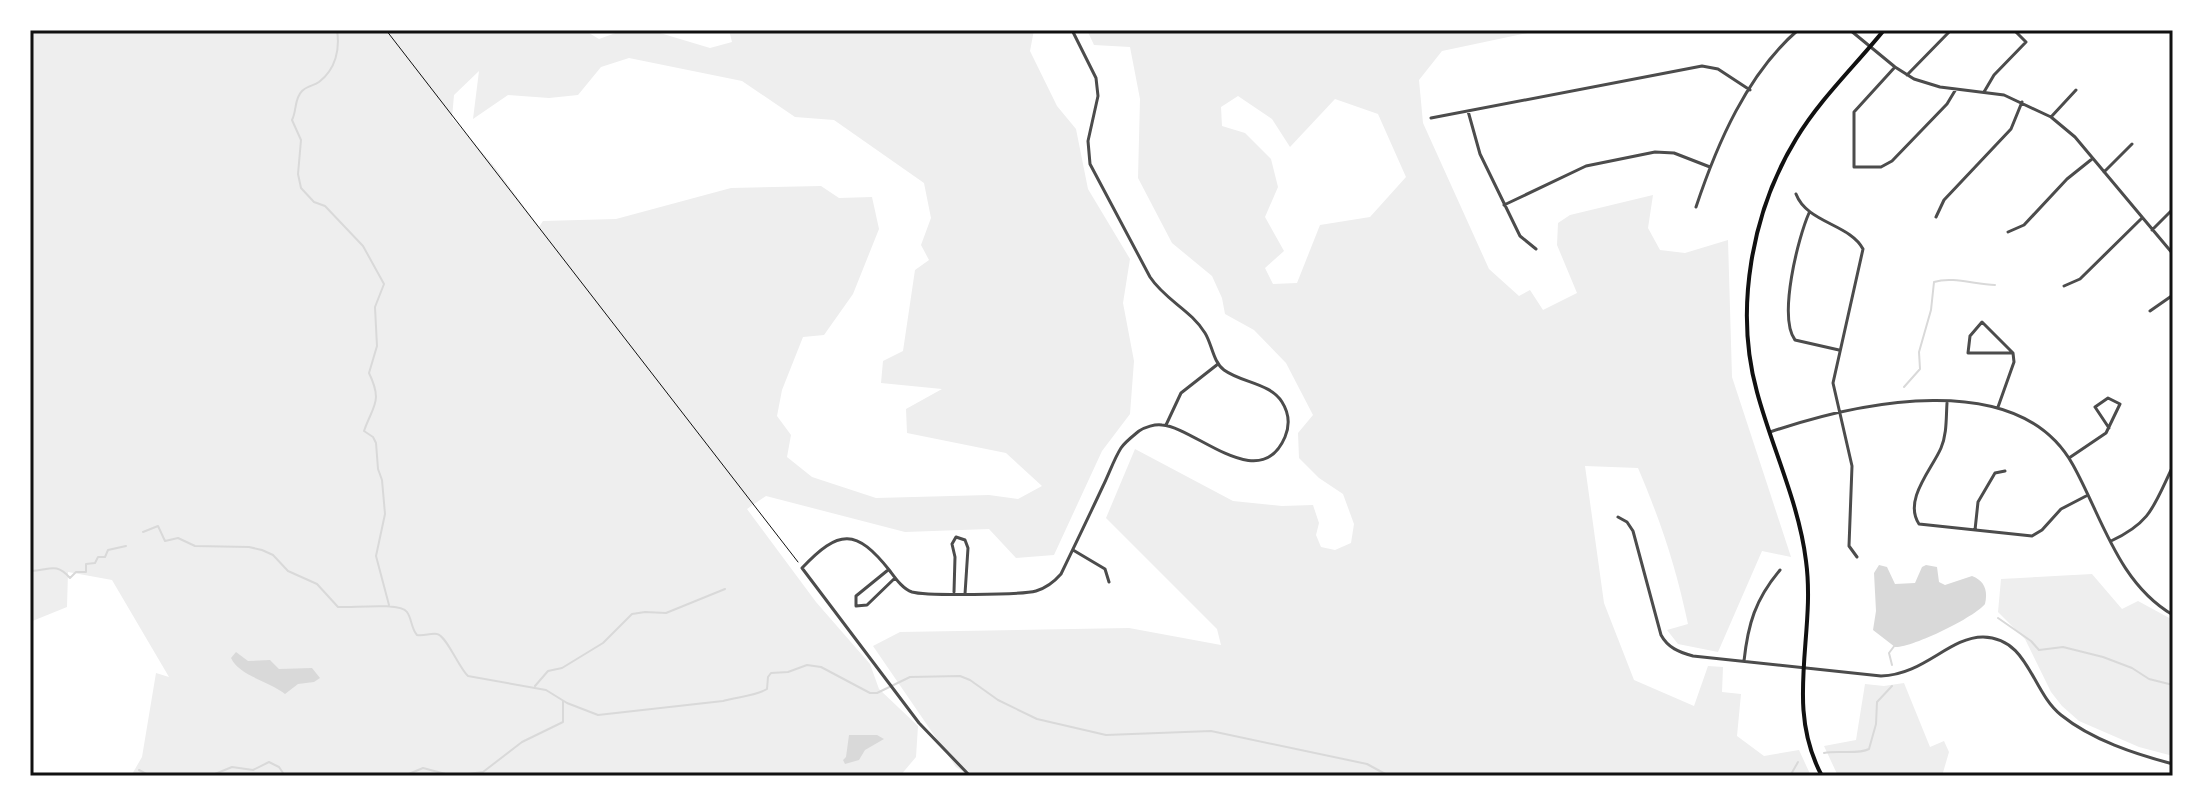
<svg xmlns="http://www.w3.org/2000/svg" width="2203" height="806" viewBox="0 0 2203 806" font-family="'Nunito Sans',sans-serif">
<style>
.green{fill:#eee;fill-rule:evenodd}
.water{fill:#d9d9d9}
.lines{fill:none;stroke-linecap:round;stroke-linejoin:round}
.stream{stroke:#d9d9d9;stroke-width:2}
.path{stroke:#111;stroke-width:1}
.minor{stroke:#4c4c4c;stroke-width:3}
.secondary{stroke:#111;stroke-width:4}
.neatline{fill:none;stroke:#111;stroke-width:3}
</style>
<rect width="100%" height="100%" fill="#fff"/>
<!-- green -->
<path class="green" d="M30,30H584L599,39L624,30H650L710,48L732,42L729,30H1034L1030,51L1057,106L1076,129L1088,189L1130,259L1123,303L1134,361L1130,414L1102,451L1054,555L1016,558L989,529L905,532L766,496L747,509L816,602L870,664L879,689L918,726L916,757L900,776H131L142,757L156,673L169,677L112,580L68,572L67,607L30,622ZM629,58L742,81L795,117L834,120L924,183L931,218L921,245L929,260L915,270L903,351L883,361L881,383L942,389L906,409L907,433L1006,453L1042,486L1018,499L989,495L876,498L812,477L787,457L791,435L777,416L782,390L803,337L824,335L853,294L879,229L872,197L839,198L821,186L731,188L616,219L543,221L539,227L494,166L452,118L454,95L479,71L473,119L508,95L549,98L578,95L601,67Z
M1087,30H1310L1311,33L1332,30H1542L1442,51L1419,80L1423,123L1489,269L1519,296L1530,290L1543,310L1577,293L1557,245L1558,223L1570,215L1653,195L1648,228L1660,250L1685,253L1728,240L1732,377L1791,557L1762,551L1718,652L1678,644L1667,630L1688,624C1676,567 1661,522 1638,468L1585,466L1604,603L1634,680L1694,706L1708,666L1723,667L1722,692L1741,694L1737,736L1764,756L1799,750L1811,776H970L956,767L873,646L900,632L1129,628L1221,645L1217,629L1106,518L1135,449L1233,501L1282,506L1313,505L1319,523L1316,535L1321,547L1335,550L1351,543L1354,524L1343,494L1319,478L1299,458L1298,433L1313,415L1286,363L1254,330L1225,314L1222,298L1212,276L1172,243L1138,178L1140,99L1130,47L1094,45ZM1238,96L1272,119L1290,147L1335,99L1378,114L1406,177L1370,217L1320,225L1297,283L1273,284L1265,268L1284,251L1265,217L1278,187L1271,159L1245,133L1222,126L1221,107Z
M2092,574L2122,609L2138,601L2173,620V756L2139,747L2079,721L2062,706L2051,692L2025,639L1998,612L2001,579Z
M1904,683L1930,747L1944,741L1949,752L1942,776H1838L1824,746L1856,740L1865,684L1884,686Z"/>
<!-- water -->
<path class="water" d="M1879,565L1887,567L1895,584L1915,583L1922,567L1926,565L1937,567L1939,582L1945,585L1972,576C1985,581 1988,591 1985,604C1975,617 1912,648 1895,647L1873,630L1876,611L1874,573Z
M236,652L248,661L270,660L279,669L312,668L320,678L314,682L298,684L285,694C271,682 239,676 231,658Z
M849,735H877L884,739L865,750L859,760L845,764L843,760L846,757Z"/>
<g class="lines">
<!-- stream -->
<path class="stream" d="M337,30C340,49 336,69 319,82C314,86 308,85 302,91C294,99 297,110 292,120L301,140L298,174L301,188L314,202L325,206L363,246L384,284L375,307L377,346L369,373C383,402 373,405 364,431L373,437L376,443L378,469L382,480L385,514L376,556L389,605
M1904,387L1920,369L1919,352L1931,310L1934,282C1953,276 1976,285 1995,285
M143,532L158,526L165,541L178,538L195,546L249,547L262,550L273,555L288,571L317,584L338,607C352,608 400,602 407,612C412,619 411,628 417,635C425,636 430,633 437,634C446,635 459,668 468,676L546,690L567,703L598,715L723,701C736,697 756,696 767,689L768,677L771,673L788,672L807,665L821,667L870,693H877L910,677L960,676L970,680L998,700L1037,719L1106,735L1211,731L1367,764L1389,776
M30,571C49,571 55,561 70,578L76,572H86V564L95,563L98,557H105L108,550L126,546
M1998,618L2031,641L2039,650L2063,647L2103,657L2132,668L2149,679L2173,685
M1892,665L1889,653L1895,645
M535,686L548,671L562,668L603,643L632,614L645,612L666,613L725,589
M1824,753C1839,750 1857,755 1869,749L1876,724L1877,702L1892,686
M139,770L150,776
M210,776L232,767L253,770L269,762L279,767L285,776
M404,776L423,768L453,776L483,772L522,742L563,722V701
M1790,776L1798,762"/>
<!-- path -->
<path class="path" d="M386,30L798,562"/>
<!-- minor -->
<path class="minor" d="M1850,30L1895,67L1914,79L1940,87L2004,95L2051,117L2075,137L2173,254
M1895,67L1854,112V167H1881L1892,161L1947,104L1956,89
M1907,75L1951,30
M1984,92L1994,75L2026,42L2014,30
M1468,111L1480,154L1520,236L1536,249
M2051,117L2076,90
M1431,118L1702,66L1718,69L1750,90
M2104,172L2132,144
M1796,194C1807,223 1850,224 1863,249L1833,383L1852,466L1849,546L1857,557
M1504,205L1586,166L1655,152L1674,153L1710,167
M1696,207C1717,144 1747,74 1798,30
M1809,213C1798,238 1778,317 1795,340L1839,350
M1936,217L1944,200L2011,129L2022,102
M2152,230L2173,209
M2008,232L2024,225L2067,179L2092,159
M2064,286L2080,279L2142,218
M2150,311L2173,295
M1947,403C1946,418 1947,434 1941,448C1932,469 1903,500 1919,524L2032,536L2042,530L2061,509L2088,495
M1998,407L2014,362L2013,353L1982,322L1970,336L1968,353H2013
M1166,425L1181,393L1218,364
M1770,432C1856,403 2018,366 2073,465C2102,517 2118,583 2173,615
M2069,458L2106,433L2120,404L2108,398L2095,407L2109,428
M1618,517L1627,522L1633,531L1661,635C1668,648 1679,652 1693,656L1881,676C1924,675 1949,637 1983,637C2029,638 2031,691 2061,715C2092,740 2135,754 2173,764
M1975,530L1978,502L1995,473L2005,471
M2111,541C2152,522 2154,505 2173,466
M1073,550L1105,569L1109,582
M888,570L856,596V606L867,605L895,578
M954,592L955,557L952,544L956,537L965,540L968,548L965,594
M1744,661C1748,624 1755,600 1780,570
M970,776L919,723L802,568C839,529 856,528 890,571C896,579 903,589 912,592C925,596 1022,595 1036,591C1046,588 1054,582 1061,574C1075,545 1089,516 1103,486C1109,474 1114,459 1121,448C1125,442 1133,436 1139,431C1145,427 1155,424 1162,425C1195,427 1260,496 1285,437C1290,425 1289,413 1282,402C1270,383 1242,383 1224,370C1213,362 1212,344 1205,333C1191,310 1165,300 1150,277L1090,164L1088,141L1098,96L1096,78L1072,30"/>
<!-- secondary -->
<path class="secondary" d="M1822,776C1784,706 1816,635 1806,561C1799,503 1772,448 1757,392C1734,309 1752,211 1796,139C1820,99 1855,66 1884,30"/>
</g>
<!-- border -->
<rect width="2203" height="806" fill="none" stroke="#ffffff" stroke-width="64"/>
<rect x="32" y="32" width="2139" height="742" class="neatline"/>
</svg>
